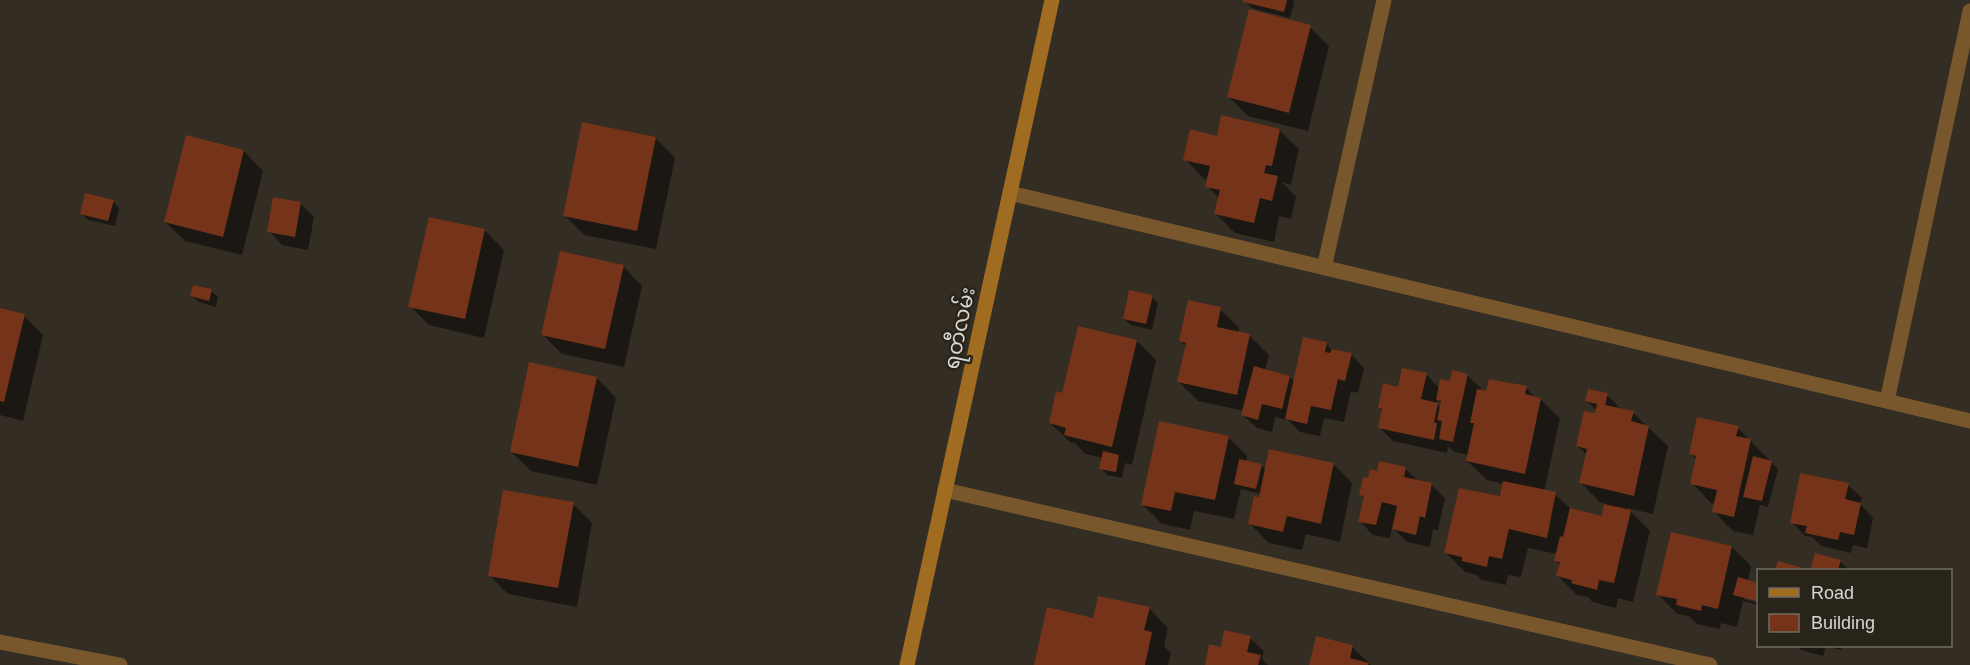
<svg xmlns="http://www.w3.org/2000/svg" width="1970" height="665" viewBox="0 0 1970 665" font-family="Helvetica,'Noto Sans Myanmar',sans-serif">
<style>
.shadow{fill:#0007;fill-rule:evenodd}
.building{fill:#753319}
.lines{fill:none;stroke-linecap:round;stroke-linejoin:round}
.street{stroke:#78572d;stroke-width:15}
.secondary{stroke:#a06c22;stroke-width:15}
.labels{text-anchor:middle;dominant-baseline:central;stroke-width:5;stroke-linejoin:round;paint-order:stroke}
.street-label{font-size:21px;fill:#dad6d0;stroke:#29241a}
</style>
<rect width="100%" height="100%" fill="#332d24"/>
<!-- shadow -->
<path class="shadow" d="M1245,0H1293L1294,4L1290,18L1251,8Z
M1310,27L1329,46L1308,131L1248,116L1229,97Z
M1279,130L1299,149L1291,185L1282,182L1296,197L1291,219L1279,216L1274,242L1235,233L1215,213L1219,198L1207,186L1208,180L1204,179L1185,159L1218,137Z
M187,137L244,151L263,171L242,255L185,241L165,222Z
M656,139L675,158L656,249L584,235L564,215Z
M113,201L119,208L115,226L88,220L82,214Z
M300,203L314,217L308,250L282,245L269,231Z
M485,231L504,250L484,338L429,325L410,306Z
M623,266L642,286L624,367L562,354L543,335Z
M211,291L218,297L216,307L199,302L192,296Z
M1152,297L1158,303L1152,330L1131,325L1124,319Z
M1220,309L1239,328L1238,333L1249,335L1269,355L1265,371L1290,377L1294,382L1326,344L1333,351L1351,354L1364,368L1358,393L1351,391L1344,422L1324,418L1320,436L1300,432L1288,420L1275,417L1272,432L1257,428L1243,415L1244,411L1198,401L1179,382L1187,347L1180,341Z
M0,310L24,316L43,335L23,421L0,415Z
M1137,341L1156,360L1132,465L1125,463L1122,478L1107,475L1101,468L1103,458L1085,454L1075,443L1070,442L1050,423L1063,394Z
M1427,375L1439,388L1467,375L1481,388L1480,391L1488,393L1526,388L1536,398L1540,399L1560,418L1544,492L1555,494L1572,510L1603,518L1606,504L1600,502L1581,483L1587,455L1577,446L1597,411L1587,401L1607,395L1623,411L1633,413L1668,446L1653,514L1627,508L1650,531L1633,602L1618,598L1616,608L1592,602L1588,597L1577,595L1558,576L1560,565L1556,560L1557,554L1528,548L1521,577L1508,575L1506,585L1482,580L1477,575L1465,572L1446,553L1501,498L1504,484L1487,480L1467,461L1469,455L1454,452L1448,446L1447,453L1393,441L1380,428L1383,412L1379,408L1399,389ZM1437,400L1442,404L1441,408L1436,404Z
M597,378L616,398L597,485L531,471L511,452Z
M1738,428L1778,469L1768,507L1760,505L1753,535L1733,531L1714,512L1716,504L1711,503L1692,483L1697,460L1691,454Z
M1228,437L1247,456L1246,462L1261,465L1266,470L1333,464L1352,483L1340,542L1306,534L1302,550L1269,543L1249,523L1261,494L1241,489L1234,519L1194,511L1190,530L1162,524L1143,505Z
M1405,468L1419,482L1432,485L1445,498L1438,530L1433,529L1430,547L1407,542L1392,527L1390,538L1373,535L1360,521L1365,499L1361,494L1369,479L1378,473Z
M1848,485L1862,498L1860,504L1873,518L1867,548L1853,545L1851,553L1821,546L1812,537L1805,536L1792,522Z
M573,504L592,523L577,607L508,594L489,575Z
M1732,547L1751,566L1748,581L1758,584V600L1744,596V599L1758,603V605L1743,601L1737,627L1721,623L1720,629L1697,624L1689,616L1677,614L1658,594Z
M1816,555L1840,561L1849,570H1812Z
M1149,608L1168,628L1164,646L1171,653L1168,665H1036L1094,619Z
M1250,638L1264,651L1262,659L1268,665H1206L1222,649Z
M1796,646H1842L1841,650L1826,646L1823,656L1801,650Z
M1352,647L1371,665H1310Z"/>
<!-- building -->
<path class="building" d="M1243,0H1287L1284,12L1243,2Z
M1249,9L1311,25L1289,113L1227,97Z
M1221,115L1280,129L1272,166L1266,165L1264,173L1278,176L1272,201L1260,198L1254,223L1214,214L1220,190L1205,187L1210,166L1183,160L1190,129L1217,136Z
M582,122L656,137L637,231L563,216Z
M186,135L244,150L223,237L164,222Z
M85,193L114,200L108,221L80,214Z
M273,197L301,202L295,237L267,232Z
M429,217L485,229L465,319L408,307Z
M560,251L624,265L605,349L541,335Z
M193,285L212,289L209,301L190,296Z
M1129,290L1153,295L1146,324L1123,319Z
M1188,300L1221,307L1217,327L1250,334L1237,395L1177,382L1186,343L1179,341Z
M0,308L25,314L4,402L0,401Z
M1078,326L1137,340L1112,447L1064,435L1066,428L1049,423L1056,391L1062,393Z
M1303,337L1327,342L1325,352L1330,353L1332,349L1352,353L1345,381L1338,379L1331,410L1311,406L1307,424L1285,419Z
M529,362L597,377L578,467L510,452Z
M1254,366L1290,376L1282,409L1262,404L1258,420L1241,415Z
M1402,368L1427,373L1421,399L1438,403L1434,423H1437L1434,440L1378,428L1382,409L1378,408L1383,383L1398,387Z
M1452,370L1468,374L1453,442L1439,439L1442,421L1437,420L1441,401L1436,400L1440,379L1450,381Z
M1489,379L1527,386L1525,394L1541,398L1525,474L1466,461L1474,423H1470L1477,389L1486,391Z
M1588,389L1608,393L1605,405L1634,411L1631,421L1649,426L1634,496L1579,483L1587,449L1576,446L1584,411L1595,413L1597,404L1585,401Z
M1697,417L1739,426L1736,436L1751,439L1734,517L1712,512L1717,490L1690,484L1696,456L1689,454Z
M1159,421L1229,436L1215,500L1175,492L1171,511L1141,505Z
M1269,449L1334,463L1321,524L1287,516L1283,532L1248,524L1254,496L1259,497Z
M1103,451L1119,455L1116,472L1099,469Z
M1753,456L1772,461L1762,501L1743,497Z
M1239,459L1262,464L1256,489L1234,484Z
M1379,461L1406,467L1404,477L1432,483L1425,518L1420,516L1416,535L1392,529L1397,506L1382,502L1376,525L1358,522L1364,496L1359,495L1363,477L1368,478L1370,469L1377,471Z
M1800,473L1849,483L1845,499L1861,503L1854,535L1840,532L1838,540L1805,533L1807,526L1790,523Z
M1503,481L1556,492L1547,538L1509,529L1502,559L1489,556L1487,567L1462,561V557L1444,553L1459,488L1500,496Z
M503,490L574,502L558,588L488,576Z
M1604,504L1631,510L1614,583L1599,580L1597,590L1571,583L1572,580L1556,576L1560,562L1554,561L1560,536L1563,537L1570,508L1602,516Z
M1671,532L1732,546L1718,609L1702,605L1701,611L1676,605L1677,599L1656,595Z
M1815,553L1841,560L1838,570H1810Z
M1778,561L1810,570H1775Z
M1738,577L1758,583L1757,601L1733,595Z
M1098,596L1150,607L1144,630L1152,632L1145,665H1034L1047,607L1093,618Z
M1224,630L1251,636L1247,652L1261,655L1258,665H1205L1209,644L1221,647Z
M1316,636L1353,645L1350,658L1369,663L1368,665H1309Z"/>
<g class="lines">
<!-- street -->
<path class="street" d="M1010,193L1970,421
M1324,268L1384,0
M1887,401L1970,11
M945,490L1710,665
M0,642L120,665"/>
<!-- secondary -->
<path class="secondary" d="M907,665L1052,0"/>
</g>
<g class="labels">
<!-- street labels -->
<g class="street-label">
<text transform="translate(959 328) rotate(-78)">ရတီလမ်း</text>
</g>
</g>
<!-- legend -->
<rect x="1757" y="569" width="195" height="78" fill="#29241a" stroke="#706b63" stroke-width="1.5"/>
<rect x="1769" y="588" width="30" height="9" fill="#a06c22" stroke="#706b63" stroke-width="1.5"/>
<text x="1811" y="599" font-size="18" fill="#dad6d0">Road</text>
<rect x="1769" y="614" width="30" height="18" fill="#753319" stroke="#706b63" stroke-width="1.5"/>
<text x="1811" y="629" font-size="18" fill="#dad6d0">Building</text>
</svg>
